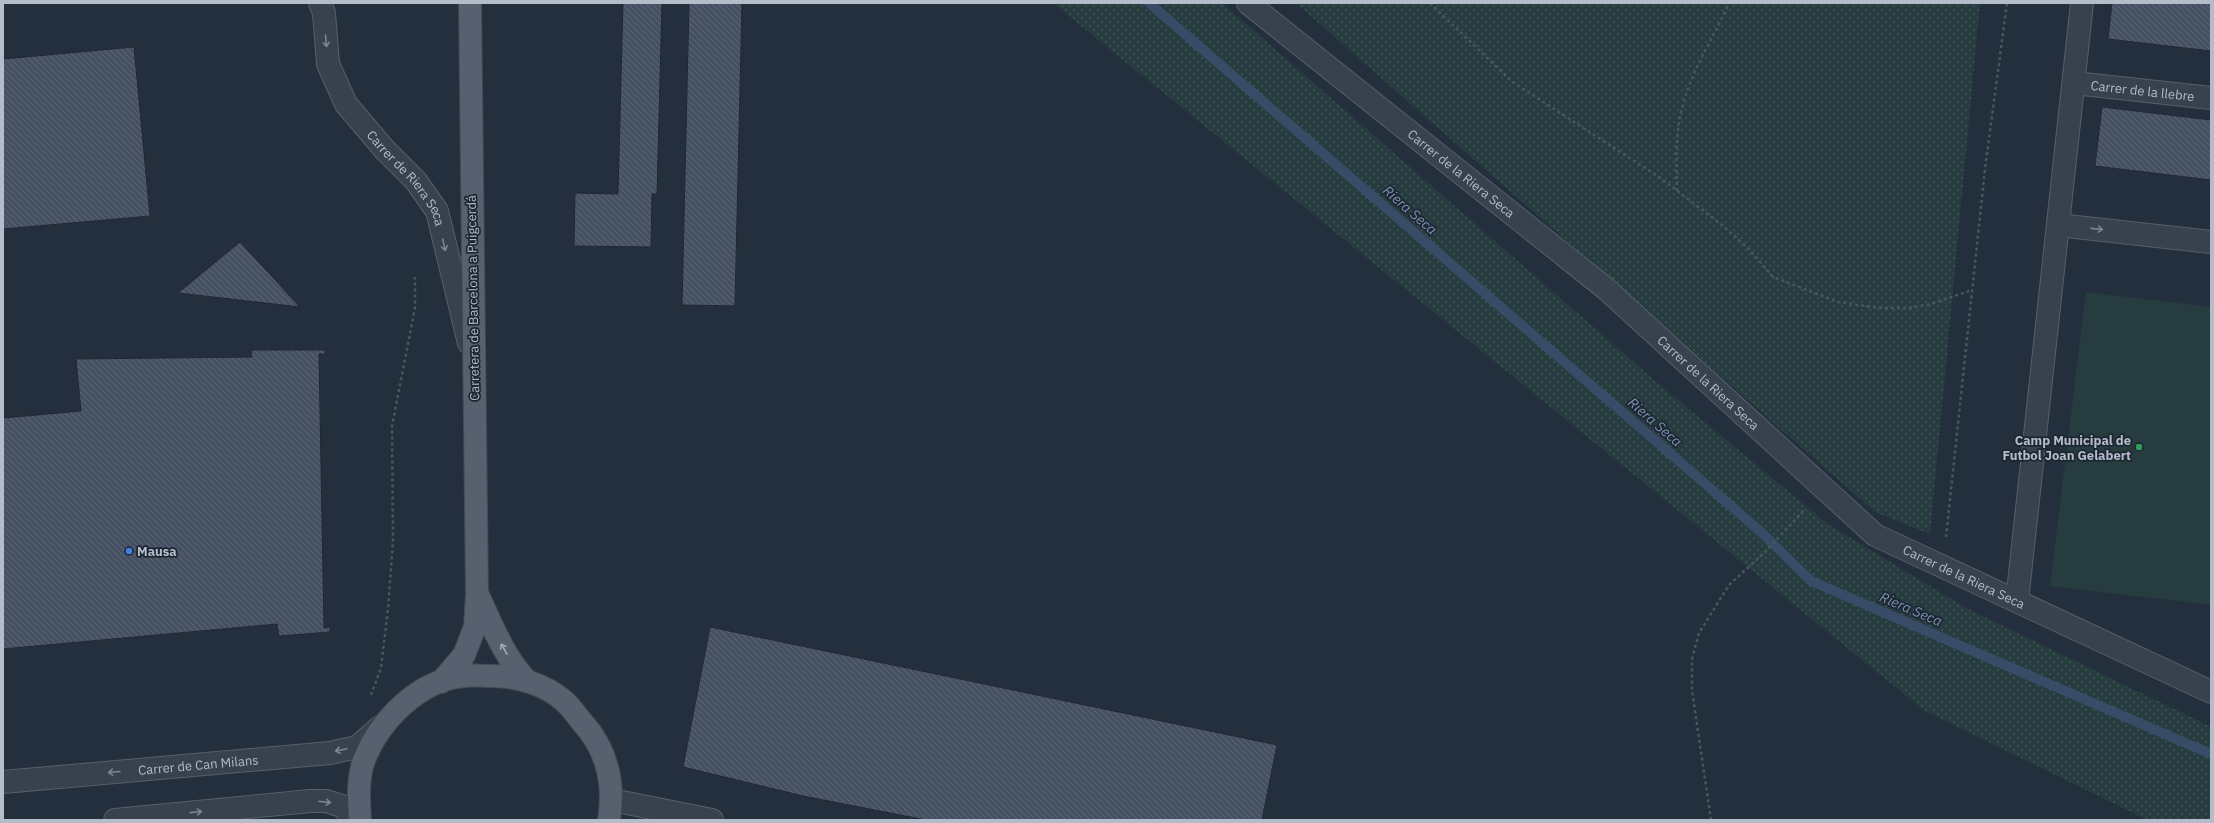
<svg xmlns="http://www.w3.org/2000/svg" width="2214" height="823" viewBox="0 0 2214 823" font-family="'IBM Plex Sans',sans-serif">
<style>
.grass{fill:url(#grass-dots)}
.garden{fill:#263c3f}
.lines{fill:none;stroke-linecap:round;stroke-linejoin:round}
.stream{stroke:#394c67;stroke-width:10}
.building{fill:url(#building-back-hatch);stroke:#1f2835}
.minor-casing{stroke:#565f6c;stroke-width:24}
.major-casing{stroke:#414a57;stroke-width:24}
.path{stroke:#44595c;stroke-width:2.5;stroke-dasharray:3 3;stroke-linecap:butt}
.minor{stroke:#38414e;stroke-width:22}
.major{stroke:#56606e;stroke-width:22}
.oneway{stroke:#7c8592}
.oneway2{stroke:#a1aab7}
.leisure-dot{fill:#2e9e5b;stroke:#1d2633;stroke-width:1.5}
.shop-dot{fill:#3f7fe0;stroke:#1d2633;stroke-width:1.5}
.labels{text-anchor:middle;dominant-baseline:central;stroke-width:3.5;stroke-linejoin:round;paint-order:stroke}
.street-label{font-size:13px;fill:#b4bcc9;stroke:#1d2633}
.poi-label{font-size:13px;font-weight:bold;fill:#b4bcc9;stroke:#1d2633;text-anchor:end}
.water-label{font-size:14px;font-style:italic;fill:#7c92b1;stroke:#1d2633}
</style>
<defs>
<pattern id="grass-dots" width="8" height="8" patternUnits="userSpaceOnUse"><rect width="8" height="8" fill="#263c3f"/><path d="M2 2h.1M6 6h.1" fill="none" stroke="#435659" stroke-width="1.8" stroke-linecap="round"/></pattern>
<pattern id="building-back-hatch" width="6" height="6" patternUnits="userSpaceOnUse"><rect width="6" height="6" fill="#455162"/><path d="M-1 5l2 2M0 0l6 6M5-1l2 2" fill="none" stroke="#5d6877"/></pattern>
</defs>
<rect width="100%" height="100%" fill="#242f3e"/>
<!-- grass -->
<path class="grass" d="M1053,3H1222L1661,386L1829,525L1966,608L2211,727V820H2148L1925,711Z
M1296,3H1980L1930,534L1875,512Z"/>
<!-- garden -->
<path class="garden" d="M2086,292L2211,307V605L2050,586Z"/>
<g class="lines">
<!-- stream -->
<path class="stream" d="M1149,3L1761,532L1811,581L2211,754"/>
</g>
<!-- building -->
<path class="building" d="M623,3H662L657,194H652L651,247L574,246L575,193L618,194Z
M689,3H742L735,306L682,305Z
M2112,3H2211V51L2108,39Z
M134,47L150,216L3,229V59Z
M2102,107L2211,120V180L2095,166Z
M240,242L300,307L178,293Z
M251,350H325V354H319L324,628L330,627V632L279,636L277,624L3,649V418L81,411L76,359L252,357Z
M710,627L1277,745L1262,820H926L803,796L683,767Z"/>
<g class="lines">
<defs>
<g id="minor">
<path id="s1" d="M320,3L324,13L328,64L346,104L385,150L416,181L437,211L469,343"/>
<path id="s2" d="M1248,3L1605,288L1875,535L2211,692"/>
<path id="s3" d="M2074,83L2211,98"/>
<path d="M2058,225L2211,242"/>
<path d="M2017,601L2082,3"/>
<path id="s4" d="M3,782L330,753L357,747L380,727"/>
<path d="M612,800L712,820"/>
<path d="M115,820L310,801H326L345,807L351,820"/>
</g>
<path id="major" d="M478,595C492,625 504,657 527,681
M441,682L464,655L475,627L477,594L470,3
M360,820C359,800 357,780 364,760C380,720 419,680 464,676C473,675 482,676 491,676C516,676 545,684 564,701C571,707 576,715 582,722C607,749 615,784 609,820"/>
</defs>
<!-- minor casing -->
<use href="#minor" class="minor-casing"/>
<!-- major casing -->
<use href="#major" class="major-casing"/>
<!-- path -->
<path class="path" d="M1430,3L1511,81L1659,177L1722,225L1748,248L1773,277L1838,302L1880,308H1909L1931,304L1972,290
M1677,191C1676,164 1675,136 1682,109C1690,72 1714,37 1729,3
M1946,537L1985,169L2007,3
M371,695L381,668L388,609L393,542L392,426L415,308V277
M1711,820L1692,690V659L1699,633L1729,585L1765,552L1805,509"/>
<!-- minor -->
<use href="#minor" class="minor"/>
<!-- major -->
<use href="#major" class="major"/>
</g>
<!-- one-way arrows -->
<defs><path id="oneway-shaft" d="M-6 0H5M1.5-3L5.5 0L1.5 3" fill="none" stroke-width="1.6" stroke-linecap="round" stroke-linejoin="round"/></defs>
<g class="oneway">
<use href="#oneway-shaft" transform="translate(326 41) rotate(85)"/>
<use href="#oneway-shaft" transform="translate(2097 229) rotate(6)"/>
<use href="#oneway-shaft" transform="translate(444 245) rotate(77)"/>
<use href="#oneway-shaft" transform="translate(341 750) rotate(168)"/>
<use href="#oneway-shaft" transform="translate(114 772) rotate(175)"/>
<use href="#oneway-shaft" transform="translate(325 802) rotate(7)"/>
<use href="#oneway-shaft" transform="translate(196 812) rotate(-6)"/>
</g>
<use class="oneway2" href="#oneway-shaft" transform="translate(504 649) rotate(-120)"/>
<!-- markers -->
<circle class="leisure-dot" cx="2139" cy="447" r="4"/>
<circle class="shop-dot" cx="129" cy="551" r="4"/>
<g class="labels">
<!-- street labels -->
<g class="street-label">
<text stroke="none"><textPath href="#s3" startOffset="69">Carrer de la llebre</textPath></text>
<text stroke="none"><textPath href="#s2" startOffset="273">Carrer de la Riera Seca</textPath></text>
<text stroke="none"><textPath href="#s1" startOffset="202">Carrer de Riera Seca</textPath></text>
<text transform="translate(473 298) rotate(-91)">Carretera de Barcelona a Puigcerdá</text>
<text stroke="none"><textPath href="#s2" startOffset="597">Carrer de la Riera Seca</textPath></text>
<text stroke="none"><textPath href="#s2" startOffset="921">Carrer de la Riera Seca</textPath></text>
<text stroke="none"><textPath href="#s4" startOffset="196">Carrer de Can Milans</textPath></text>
</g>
<!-- poi labels -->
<g class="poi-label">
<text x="2131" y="440">Camp Municipal de<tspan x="2131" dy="15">Futbol Joan Gelabert</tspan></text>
<text x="137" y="551" text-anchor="start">Mausa</text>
</g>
<!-- water labels -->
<g class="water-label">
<text transform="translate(1410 210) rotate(41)">Riera Seca</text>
<text transform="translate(1655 422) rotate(41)">Riera Seca</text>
<text transform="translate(1911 609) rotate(23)">Riera Seca</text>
</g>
</g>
<!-- border -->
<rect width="2214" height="823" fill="none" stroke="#b4bcc9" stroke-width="8"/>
</svg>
